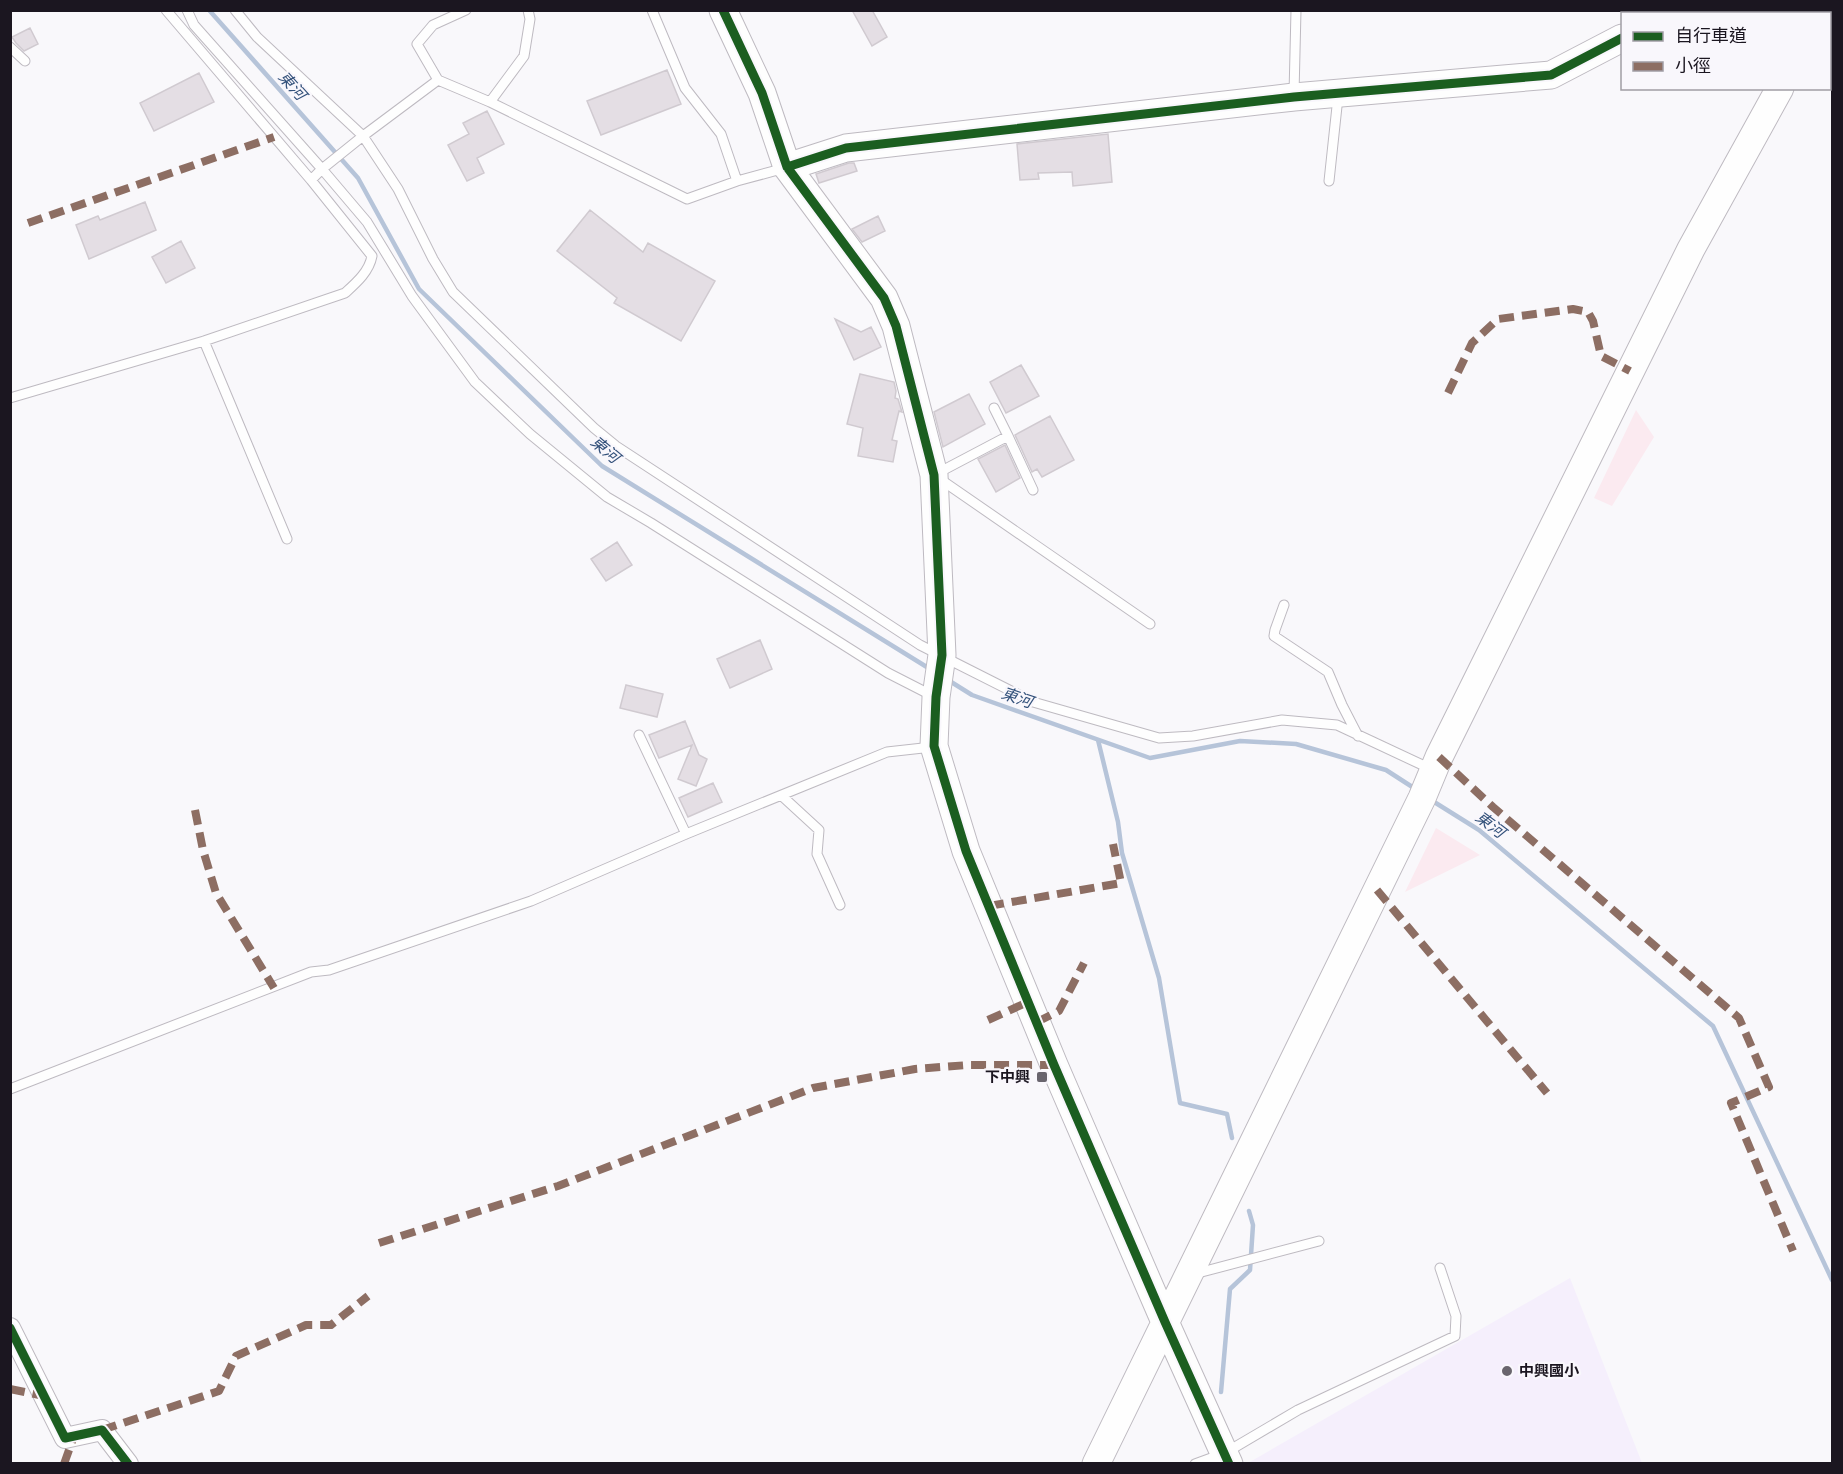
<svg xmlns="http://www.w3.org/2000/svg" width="1843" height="1474" viewBox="0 0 1843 1474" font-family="'Nunito Sans','Noto Sans TC',sans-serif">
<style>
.built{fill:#f5effc}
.green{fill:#fbeaf0}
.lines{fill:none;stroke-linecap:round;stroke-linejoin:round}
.stream{stroke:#b6c4d9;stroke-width:4.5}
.building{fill:#e4dee4;stroke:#d0cad0;stroke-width:1.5}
.lane-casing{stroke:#bebac1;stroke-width:11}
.street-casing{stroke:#bebac1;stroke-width:22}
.secondary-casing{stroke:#bebac1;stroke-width:29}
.lane{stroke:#fefefe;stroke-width:9}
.street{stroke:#fefefe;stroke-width:20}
.secondary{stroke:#fefefe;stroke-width:27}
.quiet{stroke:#8d6e63;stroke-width:8;stroke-dasharray:15 8;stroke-linecap:butt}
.cycleway-casing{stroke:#f9f7fc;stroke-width:13}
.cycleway{stroke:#1b5e20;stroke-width:9}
.poi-dot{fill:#69656d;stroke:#f9f7fc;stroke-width:2}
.labels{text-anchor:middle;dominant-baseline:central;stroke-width:4.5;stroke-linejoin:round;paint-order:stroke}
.poi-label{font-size:15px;font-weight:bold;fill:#1b1620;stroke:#f9f7fc;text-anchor:end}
.water-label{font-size:16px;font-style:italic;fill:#34527b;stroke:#f9f7fc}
</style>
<rect width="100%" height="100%" fill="#f9f8fb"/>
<!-- built -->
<path class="built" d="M1570,1278L1642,1463H1248Z"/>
<!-- green -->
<path class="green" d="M1636,410L1654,437L1612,506L1594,498Z
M1436,828L1480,855L1405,892Z"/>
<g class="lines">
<!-- stream -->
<path class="stream" d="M209,10L358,178L419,289L602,466L930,669
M948,680L972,695L1150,758L1240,741L1296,744L1386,770L1417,790
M1098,740L1118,822L1122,853L1159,978L1180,1103L1227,1114L1232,1138
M1431,800L1479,830L1713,1026L1832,1280
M1221,1392L1230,1289L1250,1270L1253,1225L1249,1211"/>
</g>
<!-- building -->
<path class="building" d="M852,10H872L887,37L872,46Z
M30,28L38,44L24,51L16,43L12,37Z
M667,70L681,104L601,135L587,101Z
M199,73L214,102L154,131L140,103Z
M487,111L504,144L477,158L484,173L467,181L448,145L469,134L463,123Z
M1108,134L1112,182L1073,186L1072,172L1038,173L1039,179L1020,180L1017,144Z
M849,163H854L857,171L819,183L816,174Z
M145,202L156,230L89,259L76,225L98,216L100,220Z
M590,210L643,252L648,243L715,281L681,341L614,303L617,298L557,251Z
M878,216L885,231L862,242L852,229Z
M181,241L195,268L166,283L152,257Z
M835,319L861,332L871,327L881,347L854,360Z
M1021,365L1039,396L1006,413L990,382Z
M860,374L894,382L896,391L895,398L898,399L902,412L899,411L892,440L897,441L893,462L858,456L863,428L847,424Z
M969,394L985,424L943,447L934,412Z
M1050,416L1074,460L1042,477L1037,469L1032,472L1015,435Z
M1005,445L1020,478L996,492L978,459Z
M617,542L632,565L606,581L591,559Z
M760,640L772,669L730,688L717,659Z
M626,685L663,694L657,717L620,708Z
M685,721L699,755L707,759L696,786L678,779L692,745L659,758L649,735Z
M713,783L722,802L688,817L679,798Z"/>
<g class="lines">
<defs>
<path id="lane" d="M187,10L194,25L322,169L367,222L412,296L475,382L530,434L607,497L651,523L888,673L933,696
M235,10L257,37L363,136L398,189L433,259L453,292L594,428L616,446L920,645L1033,702L1159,738L1193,736L1282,720L1337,725L1431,769
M652,10L685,88L721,134L737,181
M10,47L25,61
M438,80L417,44L433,25L466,10
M1294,94L1296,10
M490,102L524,56L530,19L528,10
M311,180L322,169L363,136L438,80L490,102L687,199L737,181L785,168
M1329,181L1338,97
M204,341L287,539
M10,398L204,341L345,293C356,283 369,272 372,256L311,180L166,10
M994,408L1008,436
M1033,490L1008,436L934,475L1150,624
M1284,605L1275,630L1274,636L1328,672L1342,705L1358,736
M639,735L686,834
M782,796L819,830L817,854L840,905
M10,1089L311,972L329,970L531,901L686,834L887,752L932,747
M1194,1274L1319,1241
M1195,1464L1225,1453L1298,1410L1455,1336L1456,1316L1440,1268"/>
<path id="street" d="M10,1328L65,1438L102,1430L128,1464"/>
<path id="secondary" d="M723,10L762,93L787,167L884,298L896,326L934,475L942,655L936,697L934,746L966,851L1054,1065L1165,1322L1229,1464
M1671,14L1677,10
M1822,14L1824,10
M787,167L846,148L1294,97L1551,75L1622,38
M1096,1464L1422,798L1439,757L1691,249L1780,88"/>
</defs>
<!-- lane casing -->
<use href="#lane" class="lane-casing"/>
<!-- street casing -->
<use href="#street" class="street-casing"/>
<!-- secondary casing -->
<use href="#secondary" class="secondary-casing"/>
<!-- lane -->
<use href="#lane" class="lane"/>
<!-- street -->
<use href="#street" class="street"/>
<!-- secondary -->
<use href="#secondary" class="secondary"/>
<!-- quiet -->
<path class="quiet" d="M28,223L274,137
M1448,393L1472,343L1498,319L1573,309L1588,312L1593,321L1601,356L1630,371
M1439,757L1493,807L1739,1018L1769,1087L1731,1103L1793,1251
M195,810L203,850L216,893L274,988
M1377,890L1547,1093
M989,906L1121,883L1113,844
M988,1020L1028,1002
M1037,1022L1059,1011L1084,963
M379,1243L558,1186L813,1088L915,1069L968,1065H1054
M10,1389L44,1396
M102,1430L219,1391L236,1356L306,1325H331L368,1296
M64,1464L74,1436"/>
<defs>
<path id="cycleway" d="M723,10L762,93L787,167L884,298L896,326L934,475L942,655L936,697L934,746L966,851L1054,1065L1165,1322L1229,1464
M787,167L846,148L1294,97L1551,75L1622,38
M10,1328L65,1438L102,1430L128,1464"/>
</defs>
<!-- cycleway casing -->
<use href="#cycleway" class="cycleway-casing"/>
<!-- cycleway -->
<use href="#cycleway" class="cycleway"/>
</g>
<!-- markers -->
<g class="poi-dot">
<rect x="1036" y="1071" width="12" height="12" rx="3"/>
<circle cx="1507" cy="1371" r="6"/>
</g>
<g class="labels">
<!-- poi labels -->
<g class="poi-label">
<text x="1030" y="1077">下中興</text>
<text x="1519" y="1371" text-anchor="start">中興國小</text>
</g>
<!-- water labels -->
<g class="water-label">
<text transform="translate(292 86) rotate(48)">東河</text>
<text transform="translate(605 450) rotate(40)">東河</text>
<text transform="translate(1017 698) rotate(19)">東河</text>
<text transform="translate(1490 825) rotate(37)">東河</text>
</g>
</g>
<!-- border -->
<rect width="1843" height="1474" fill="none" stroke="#1b1620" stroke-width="24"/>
<!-- legend -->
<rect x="1621" y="12" width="210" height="78" fill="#f9f7fc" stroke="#a09da4" stroke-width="1.5"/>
<rect x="1633" y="32" width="30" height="9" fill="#1b5e20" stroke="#a09da4" stroke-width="1.5"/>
<text x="1675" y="42" font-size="18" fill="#1b1620">自行車道</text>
<rect x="1633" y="62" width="30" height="9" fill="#8d6e63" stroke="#a09da4" stroke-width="1.5"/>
<text x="1675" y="72" font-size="18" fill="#1b1620">小徑</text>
</svg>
